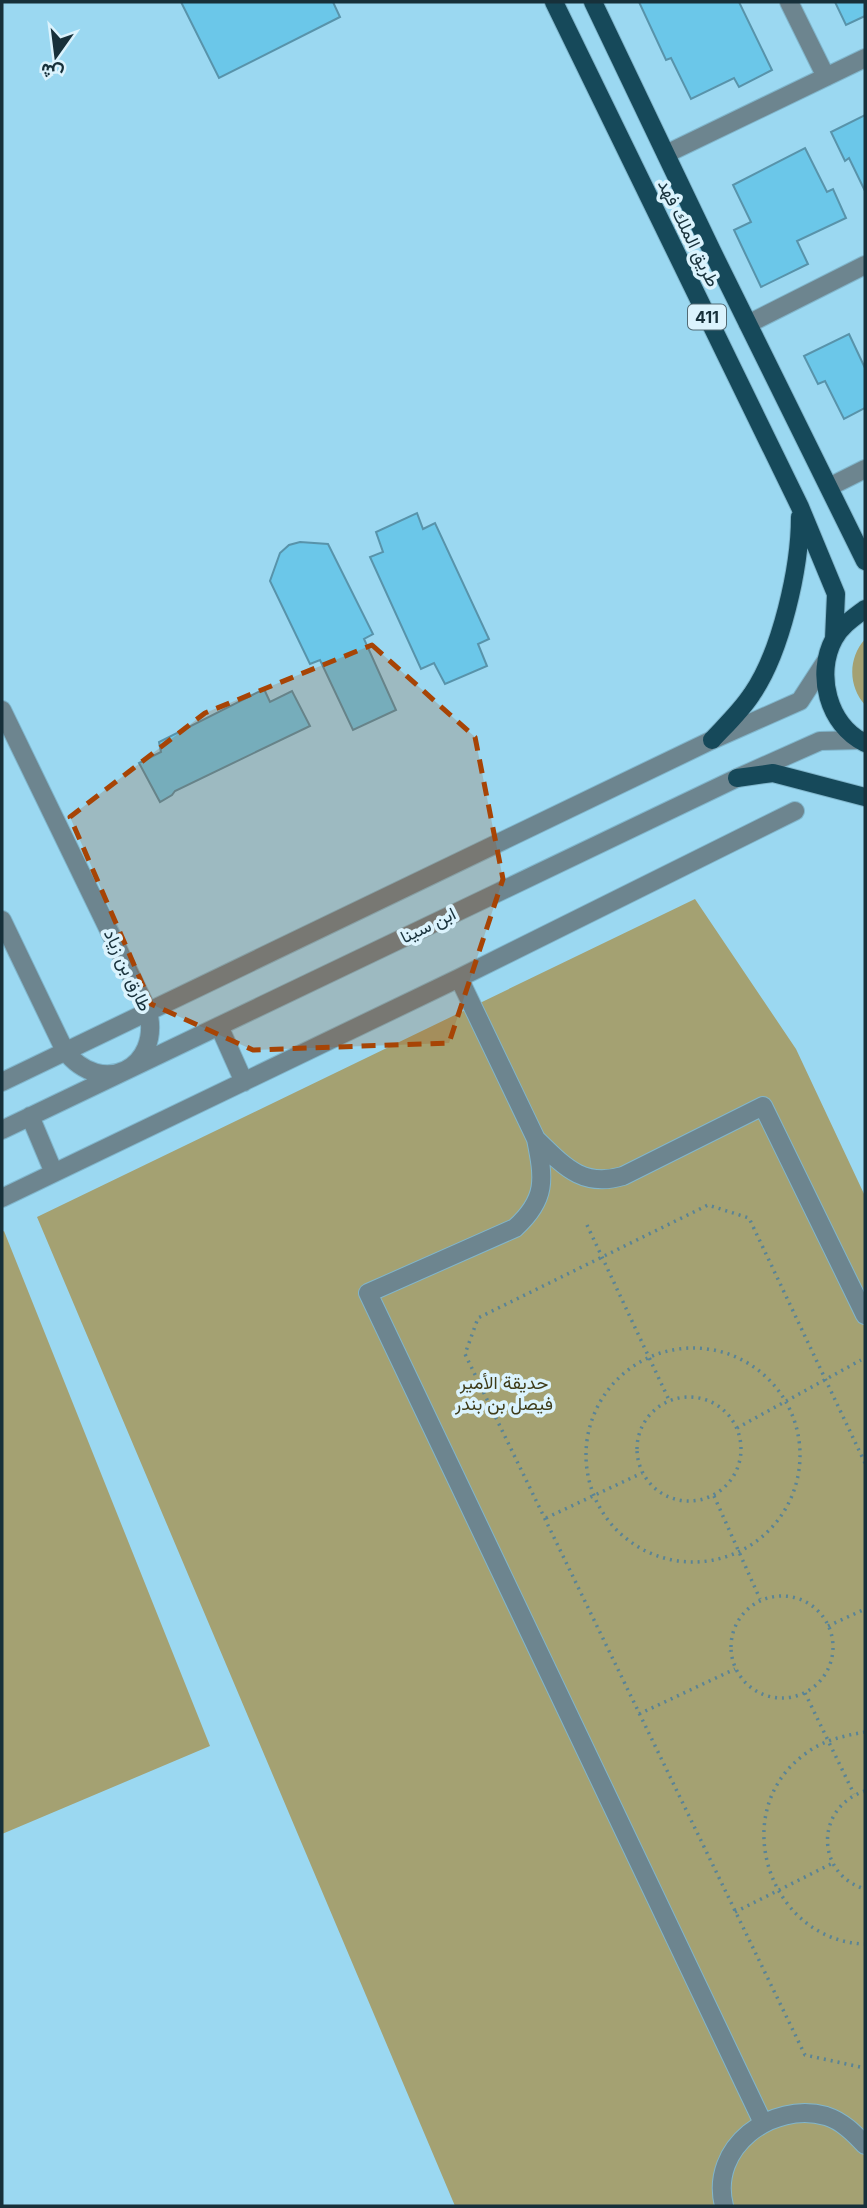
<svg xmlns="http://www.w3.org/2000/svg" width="867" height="2208" viewBox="0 0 867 2208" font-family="Inter,Vazirmatn,sans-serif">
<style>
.green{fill:#a4a172}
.building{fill:#6bc7e9;stroke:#5893aa;stroke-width:2}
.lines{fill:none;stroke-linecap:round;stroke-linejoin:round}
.minor-casing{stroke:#81b6cc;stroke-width:20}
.major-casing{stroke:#81b6cc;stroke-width:20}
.path{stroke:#598496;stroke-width:3.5;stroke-dasharray:2 5;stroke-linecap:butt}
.minor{stroke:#6d858f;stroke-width:18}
.major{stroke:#16495a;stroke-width:18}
.marked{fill:#a74405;fill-opacity:0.2;stroke:#a74405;stroke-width:5;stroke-dasharray:14 9;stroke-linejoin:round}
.labels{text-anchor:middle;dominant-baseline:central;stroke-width:7;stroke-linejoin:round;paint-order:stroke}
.shield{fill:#dbf3fd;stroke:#526a74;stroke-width:2}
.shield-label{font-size:16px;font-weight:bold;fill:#17303a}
.street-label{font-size:18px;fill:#17303a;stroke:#dbf3fd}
.park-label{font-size:18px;fill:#3e3b19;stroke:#dbf3fd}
</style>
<rect width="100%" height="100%" fill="#9bd8f1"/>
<!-- green -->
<path class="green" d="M865,639V705C848,686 848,658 865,639Z
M695,899L796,1049L865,1196V2206H455L37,1217Z
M4,1231L210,1746L2,1834V1232Z"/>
<!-- building -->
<path class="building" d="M181,2H333L340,17L219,78Z
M639,2H739L772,70L739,87L734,78L691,99L671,58L666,60Z
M835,2H865V16L846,25Z
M865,115V191L849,158L845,161L831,132Z
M805,148L827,192L833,189L846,218L797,241L808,264L761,287L734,230L751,222L733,185Z
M849,334L865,368V408L844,419L825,381L818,384L804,356Z
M417,513L423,529L435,523L489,639L478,644L487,666L445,684L434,663L421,669L370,557L383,552L376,532Z
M300,542L328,544L373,634L364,639L396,710L353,730L320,660L310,664L270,581L280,553L289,545Z
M264,689L270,702L292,691L310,726L175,791L172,795L160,802L139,763L161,752L159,742Z"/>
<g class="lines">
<defs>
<path id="minor" d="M789,2L826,77
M666,154L865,58
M748,324L865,265
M829,487L865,469
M2,710L148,1011C162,1068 102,1098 65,1051L2,920
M459,978L536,1139
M219,1026L244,1082
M2,1082L712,740L800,701L826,661
M30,1116L54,1173
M2,1130L737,778L820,741L860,740
M2,1198L459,978L795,811
M763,2123L368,1293L515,1228C547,1199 544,1179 536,1139C564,1166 582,1188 623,1176L763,1106L865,1315
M724,2206C709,2147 772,2101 826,2116C842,2121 854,2133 865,2145"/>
<path id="major" d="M554,2L800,507L836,594L834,639
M593,2L712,251L865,561
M865,609C853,618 841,626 834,639C815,674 828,725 865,743
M712,740C726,725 741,711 752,694C781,652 800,568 800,517
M737,778L773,773L865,797"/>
</defs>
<!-- minor casing -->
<use href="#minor" class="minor-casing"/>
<!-- major casing -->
<use href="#major" class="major-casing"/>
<!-- path -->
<path class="path" d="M587,1225L669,1400
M586 1455a107 107 0 1 1 214 0a107 107 0 1 1-214 0Z
M637 1449a52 52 0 1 1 104 0a52 52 0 1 1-104 0Z
M737,1428L861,1360
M865,1463L749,1218L708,1205L478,1318L465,1354L805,2055L865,2068
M714,1496L760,1599
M546,1518L642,1473
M731 1647a51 51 0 1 1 102 0a51 51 0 1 1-102 0Z
M828,1626L865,1609
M805,1693L854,1794
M639,1714L735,1669
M865,1732C843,1736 823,1740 805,1754C726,1811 769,1941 865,1944
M865,1791C815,1807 815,1874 865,1889
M735,1912L833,1863"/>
<!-- minor -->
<use href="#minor" class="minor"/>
<!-- major -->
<use href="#major" class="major"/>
</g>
<!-- marked area -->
<path class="marked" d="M372,645L475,737L503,879L449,1043L253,1050L151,1004L70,817L205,713Z"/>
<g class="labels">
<!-- shield labels -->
<rect class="shield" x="688" y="304.5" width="38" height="25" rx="5"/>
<g class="shield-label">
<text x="707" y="317">411</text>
</g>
<!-- street labels -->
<g class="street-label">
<text transform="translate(689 233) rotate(64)">طريق الملك فهد</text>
<text transform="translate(428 925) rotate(-26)">ابن سينا</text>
<text transform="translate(128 970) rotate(65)">طارق بن زياد</text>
</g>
<!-- park labels -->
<g class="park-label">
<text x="504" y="1382">حديقة الأمير<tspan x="504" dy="21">فيصل بن بندر</tspan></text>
</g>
</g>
<!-- border -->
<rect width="867" height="2208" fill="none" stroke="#17303a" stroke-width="7"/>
<!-- north arrow -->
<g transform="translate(56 56) rotate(194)" stroke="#dbf3fd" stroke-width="5" paint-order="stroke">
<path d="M0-5L12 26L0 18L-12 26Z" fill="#17303a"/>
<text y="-10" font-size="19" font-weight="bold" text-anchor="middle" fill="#17303a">ش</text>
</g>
</svg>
